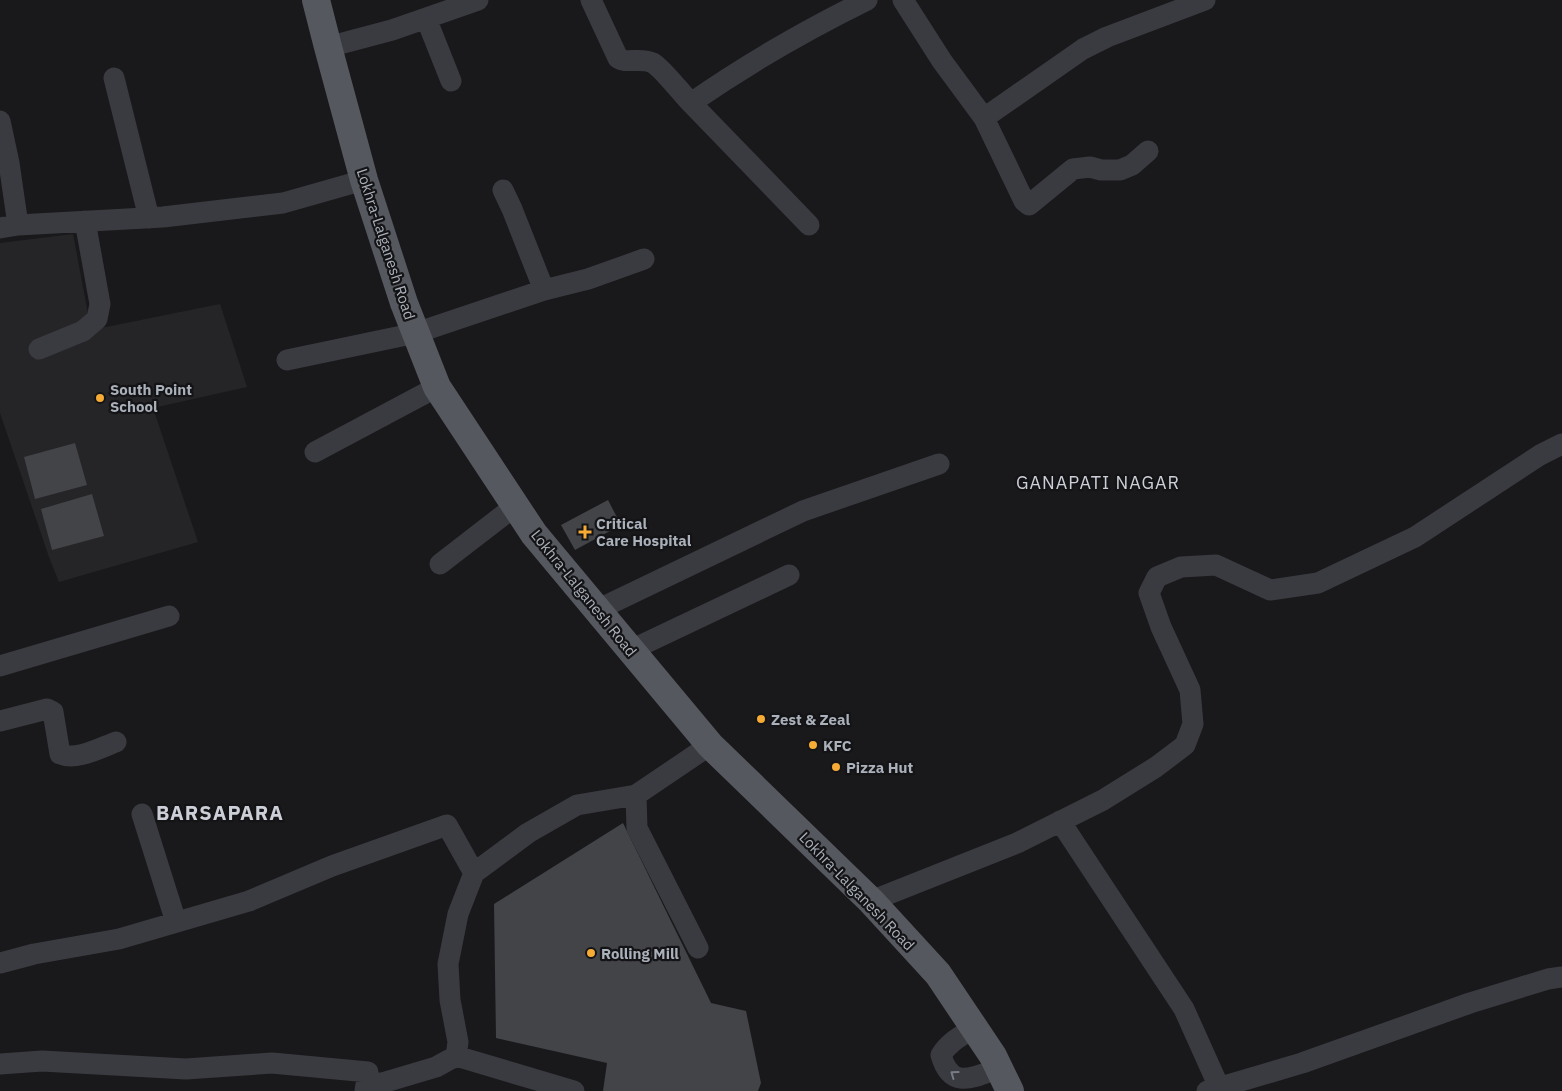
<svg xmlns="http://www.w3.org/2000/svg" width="1562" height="1091" viewBox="0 0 1562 1091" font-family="'IBM Plex Sans',sans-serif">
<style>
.built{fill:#252528}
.building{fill:#434448}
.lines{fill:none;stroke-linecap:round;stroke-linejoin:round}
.minor{stroke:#3a3b40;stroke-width:21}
.major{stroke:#56585f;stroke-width:28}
.oneway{stroke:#787c84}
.poi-dot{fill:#f6ab35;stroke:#141416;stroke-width:2}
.labels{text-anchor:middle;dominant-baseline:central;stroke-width:4.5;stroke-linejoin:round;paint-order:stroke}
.street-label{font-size:15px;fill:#abb1bb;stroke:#141416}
.poi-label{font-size:15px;font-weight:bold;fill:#abb1bb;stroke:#141416;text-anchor:start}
.quarter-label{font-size:18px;letter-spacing:1px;fill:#cccfd7;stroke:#141416}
.district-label{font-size:20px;font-weight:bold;letter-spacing:1px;fill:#cccfd7;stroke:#141416}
</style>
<rect width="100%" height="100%" fill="#19191b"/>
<!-- built -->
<path class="built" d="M73,234L91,330L220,304L247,387L153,408L198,542L59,582L49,557L0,413V243Z"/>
<!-- building -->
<path class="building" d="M75,443L87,485L35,499L24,457Z
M92,494L104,536L52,550L41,509Z
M608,500L621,525L575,550L561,525Z
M623,823L711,1003L746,1011L761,1083L758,1091H603L607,1063L496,1038L494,904Z"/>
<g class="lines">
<!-- minor -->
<path class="minor" d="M591,0L618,58C625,64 642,57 653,63C662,68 682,94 691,103C747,64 806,30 867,0
M903,0L942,61L984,118L1083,49L1107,37L1205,0
M426,18L451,81
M328,47L392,30L478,0
M114,78L149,218
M691,103L809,225
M984,118L1024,201L1029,205L1073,169L1090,167L1101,170H1120L1132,165L1148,151
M0,121L9,163L18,225
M503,190L512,209L544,290
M0,228L18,225L163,217L283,203L364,180
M39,349L83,331L97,319L100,304L85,221
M287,360L416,333L544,290L588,279L644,259
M315,452L437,387
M440,564L515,506
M597,610L803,511L939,464
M631,650L789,575
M0,666L169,616
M0,721L47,709L53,712L60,754C76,761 100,748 116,742
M636,795L637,828L698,948
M142,814L176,922
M1060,821L1184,1009L1219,1087
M871,901L1017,843L1103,800L1156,767L1185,745L1193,724L1190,690L1161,627L1149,593L1157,577L1181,567L1216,565L1270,590L1318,583L1415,537L1540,455L1562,444
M0,963L34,954L119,939L249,901L332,866L447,825L474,873L528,833L577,805L636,795L710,745
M974,1028C961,1036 949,1042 941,1055C951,1091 974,1077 999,1068
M456,1056L574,1091
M0,1064L42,1061L186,1069L272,1063L368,1072L365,1091
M366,1085L382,1083L436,1067L456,1056L458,1042L450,1000L448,964L458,914L474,873
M1207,1091L1302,1063L1470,1003L1548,979L1562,977"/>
<!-- major -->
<path class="major" d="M316,0L328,47L364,180L404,303L437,387L534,534L710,745L871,901L938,974L993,1056L1010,1091"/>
</g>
<!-- one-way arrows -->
<defs><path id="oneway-chevron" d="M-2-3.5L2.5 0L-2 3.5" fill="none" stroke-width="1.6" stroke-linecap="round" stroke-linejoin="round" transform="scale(1.25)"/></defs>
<use class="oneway" href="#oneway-chevron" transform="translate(954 1074) rotate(-144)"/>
<!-- markers -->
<g class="poi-dot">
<circle cx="100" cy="398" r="5"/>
<path d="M582.5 524.5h5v5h5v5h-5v5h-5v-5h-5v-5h5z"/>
<circle cx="761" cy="719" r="5"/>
<circle cx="813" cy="745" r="5"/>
<circle cx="836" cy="767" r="5"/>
<circle cx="591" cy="953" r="5"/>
</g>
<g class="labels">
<!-- street labels -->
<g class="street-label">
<text transform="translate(386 244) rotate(72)">Lokhra-Lalganesh Road</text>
<text transform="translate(584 593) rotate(51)">Lokhra-Lalganesh Road</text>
<text transform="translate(857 891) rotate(46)">Lokhra-Lalganesh Road</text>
</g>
<!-- poi labels -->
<g class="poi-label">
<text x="110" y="389">South Point<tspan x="110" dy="17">School</tspan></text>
<text x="596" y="523">Critical<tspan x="596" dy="17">Care Hospital</tspan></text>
<text x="771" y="719">Zest &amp; Zeal</text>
<text x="823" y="745">KFC</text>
<text x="846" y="767">Pizza Hut</text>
<text x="601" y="953">Rolling Mill</text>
</g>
<!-- quarter labels -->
<g class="quarter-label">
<text x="1098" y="482">GANAPATI NAGAR</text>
</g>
<!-- district labels -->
<g class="district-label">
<text x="220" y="812">BARSAPARA</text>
</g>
</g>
</svg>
